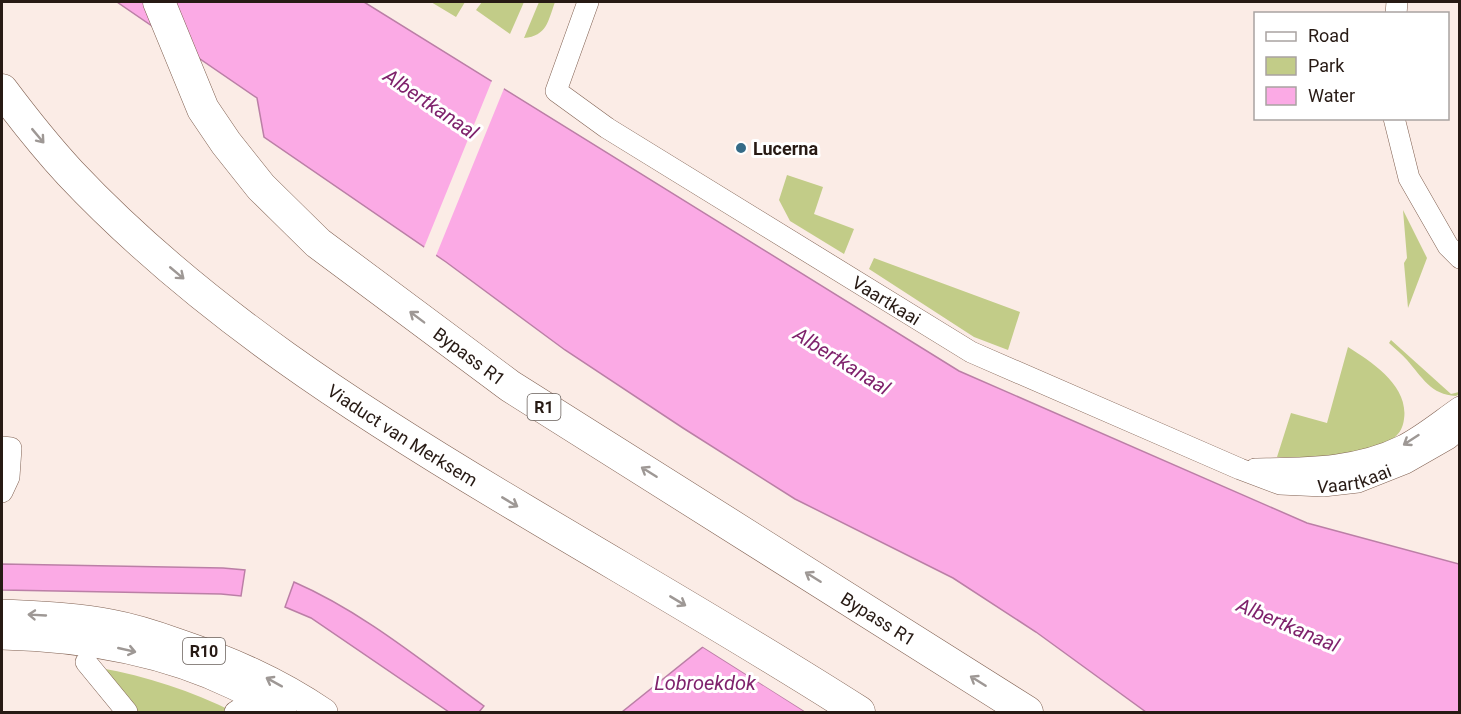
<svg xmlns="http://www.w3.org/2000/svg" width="1461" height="714" viewBox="0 0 1461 714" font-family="Roboto,sans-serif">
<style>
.green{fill:#c2cc88}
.water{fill:#fbaae5;stroke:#bb7fa6;stroke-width:1.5}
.pier{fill:#fbece6}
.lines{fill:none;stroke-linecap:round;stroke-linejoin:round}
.minor-casing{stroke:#806152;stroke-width:22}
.major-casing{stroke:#806152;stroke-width:28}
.highway-casing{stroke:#806152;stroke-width:33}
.minor{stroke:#fff;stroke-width:21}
.major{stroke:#fff;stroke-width:27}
.highway{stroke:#fff;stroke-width:32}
.oneway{stroke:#9e9895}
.poi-dot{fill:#356b87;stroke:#fff;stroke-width:2}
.labels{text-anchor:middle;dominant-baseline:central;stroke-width:6;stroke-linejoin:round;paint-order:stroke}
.shield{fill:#fff;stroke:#685f5a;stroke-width:1.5}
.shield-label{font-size:16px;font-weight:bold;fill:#271a14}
.poi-label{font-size:18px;font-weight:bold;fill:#271a14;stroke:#fff;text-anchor:start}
.street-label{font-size:18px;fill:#271a14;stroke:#fff}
.water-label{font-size:20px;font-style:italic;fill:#7f226c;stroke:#fff}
</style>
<rect width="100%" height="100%" fill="#fbece6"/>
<!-- green -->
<path class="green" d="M431,2H465L456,17Z
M482,2H524L510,34L476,10Z
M539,2H555C548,21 547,36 524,38Z
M787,175L823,187L814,214L854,229L844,254L790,221L779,200Z
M1403,210L1427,258L1408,308L1404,263L1407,258Z
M874,258L1020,312L1008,350L974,337L869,269Z
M1391,340L1451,394L1459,392V394L1456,396C1431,395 1422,377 1407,360C1402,354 1395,349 1389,343Z
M1348,347C1372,362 1409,386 1404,419C1403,427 1400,433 1394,438C1369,457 1308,459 1277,457L1291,413L1327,423Z
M100,668C146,676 192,691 234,712H137Z"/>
<!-- water -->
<path class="water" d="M117,2H364L959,371L1307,523L1459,564V712H1146L1036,632L953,578L795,499L683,428L565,350L446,262L264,137L257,98Z
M2,564L223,568L245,570L241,596L221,594L2,590Z
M294,582C363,612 423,662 484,706L479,712H449L311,618L285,607Z
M703,647L806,712H622Z"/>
<!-- pier -->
<path class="pier" d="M493,78L505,86L435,258L423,250Z
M702,644L808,710L809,712H806L700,645Z"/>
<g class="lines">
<defs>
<g id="minor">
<path id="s1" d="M588,2L556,91L607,128L971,352L1240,469L1280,484L1323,486L1358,482L1406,463L1448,439L1460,429"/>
<path d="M1396,14L1397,2"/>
<path d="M1394,118L1409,178L1448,246L1460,258"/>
<path d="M2,447L11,448L9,477L2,492"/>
<path d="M1255,469C1305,468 1356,469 1402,446C1422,436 1441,420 1460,407"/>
<path d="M86,662L127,712"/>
<path d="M235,712L246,705L259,700"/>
</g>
<path id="major" d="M2,613C38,615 75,616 111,623C133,627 155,634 177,642C230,660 277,680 324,712
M2,636C82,638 162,651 234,686C251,694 267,704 283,712"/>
<g id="highway">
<path id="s2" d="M159,2L203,109L226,143L261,187L318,243L510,386L1027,712"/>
<path id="s3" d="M2,90C23,118 46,147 70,173C200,311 362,414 524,510C636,577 750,642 859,712"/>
</g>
</defs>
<!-- minor casing -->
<use href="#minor" class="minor-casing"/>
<!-- major casing -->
<use href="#major" class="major-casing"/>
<!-- highway casing -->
<use href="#highway" class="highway-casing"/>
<!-- minor -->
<use href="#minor" class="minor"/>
<!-- major -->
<use href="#major" class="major"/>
<!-- highway -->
<use href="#highway" class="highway"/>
</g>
<!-- one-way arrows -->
<defs><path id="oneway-shaft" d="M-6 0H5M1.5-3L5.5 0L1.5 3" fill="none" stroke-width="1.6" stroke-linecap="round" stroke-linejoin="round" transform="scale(1.5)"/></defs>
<g class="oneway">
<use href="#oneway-shaft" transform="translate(38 136) rotate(50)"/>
<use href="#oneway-shaft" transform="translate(177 273) rotate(40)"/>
<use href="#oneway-shaft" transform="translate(417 317) rotate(-143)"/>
<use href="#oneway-shaft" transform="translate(1411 440) rotate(147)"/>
<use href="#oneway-shaft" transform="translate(649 472) rotate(-148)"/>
<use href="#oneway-shaft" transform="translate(510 502) rotate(31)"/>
<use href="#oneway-shaft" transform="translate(813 577) rotate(-148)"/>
<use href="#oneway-shaft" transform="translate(678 601) rotate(31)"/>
<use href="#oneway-shaft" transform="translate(37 615) rotate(-177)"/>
<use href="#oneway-shaft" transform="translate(127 650) rotate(13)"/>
<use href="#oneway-shaft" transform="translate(978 681) rotate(-148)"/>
<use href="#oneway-shaft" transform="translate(274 682) rotate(-151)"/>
</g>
<!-- markers -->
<circle class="poi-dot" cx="741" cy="148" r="6"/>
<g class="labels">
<!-- shield labels -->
<g class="shield">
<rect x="527.5" y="394" width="33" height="26" rx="4.5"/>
<rect x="183" y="638" width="42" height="26" rx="4.5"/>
</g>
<g class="shield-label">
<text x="544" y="407">R1</text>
<text x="204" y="651">R10</text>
</g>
<!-- poi labels -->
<g class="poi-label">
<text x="753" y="148">Lucerna</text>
</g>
<!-- street labels -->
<g class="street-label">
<text stroke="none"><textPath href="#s1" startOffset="486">Vaartkaai</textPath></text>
<text stroke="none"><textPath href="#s2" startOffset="482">Bypass R1</textPath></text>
<text stroke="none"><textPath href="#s3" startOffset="532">Viaduct van Merksem</textPath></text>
<text stroke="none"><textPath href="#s1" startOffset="996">Vaartkaai</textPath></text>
<text stroke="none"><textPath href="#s2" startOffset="968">Bypass R1</textPath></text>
</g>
<!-- water labels -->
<g class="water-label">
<text transform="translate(431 104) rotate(34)">Albertkanaal</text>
<text transform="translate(842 361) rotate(32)">Albertkanaal</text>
<text transform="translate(1288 625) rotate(23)">Albertkanaal</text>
<text x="705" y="683">Lobroekdok</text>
</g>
</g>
<!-- border -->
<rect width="1461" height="714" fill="none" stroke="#271a14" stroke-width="6"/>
<!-- legend -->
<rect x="1254" y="12" width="195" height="108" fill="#ffffff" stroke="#a9a3a1" stroke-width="1.5"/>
<rect x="1266" y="32" width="30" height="9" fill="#ffffff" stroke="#a9a3a1" stroke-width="1.5"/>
<text x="1308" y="42" font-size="18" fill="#271a14">Road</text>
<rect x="1266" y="57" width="30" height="18" fill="#c2cc88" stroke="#a9a3a1" stroke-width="1.5"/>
<text x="1308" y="72" font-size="18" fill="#271a14">Park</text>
<rect x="1266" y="87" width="30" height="18" fill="#fbaae5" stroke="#a9a3a1" stroke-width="1.5"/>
<text x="1308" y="102" font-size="18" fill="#271a14">Water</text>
</svg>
